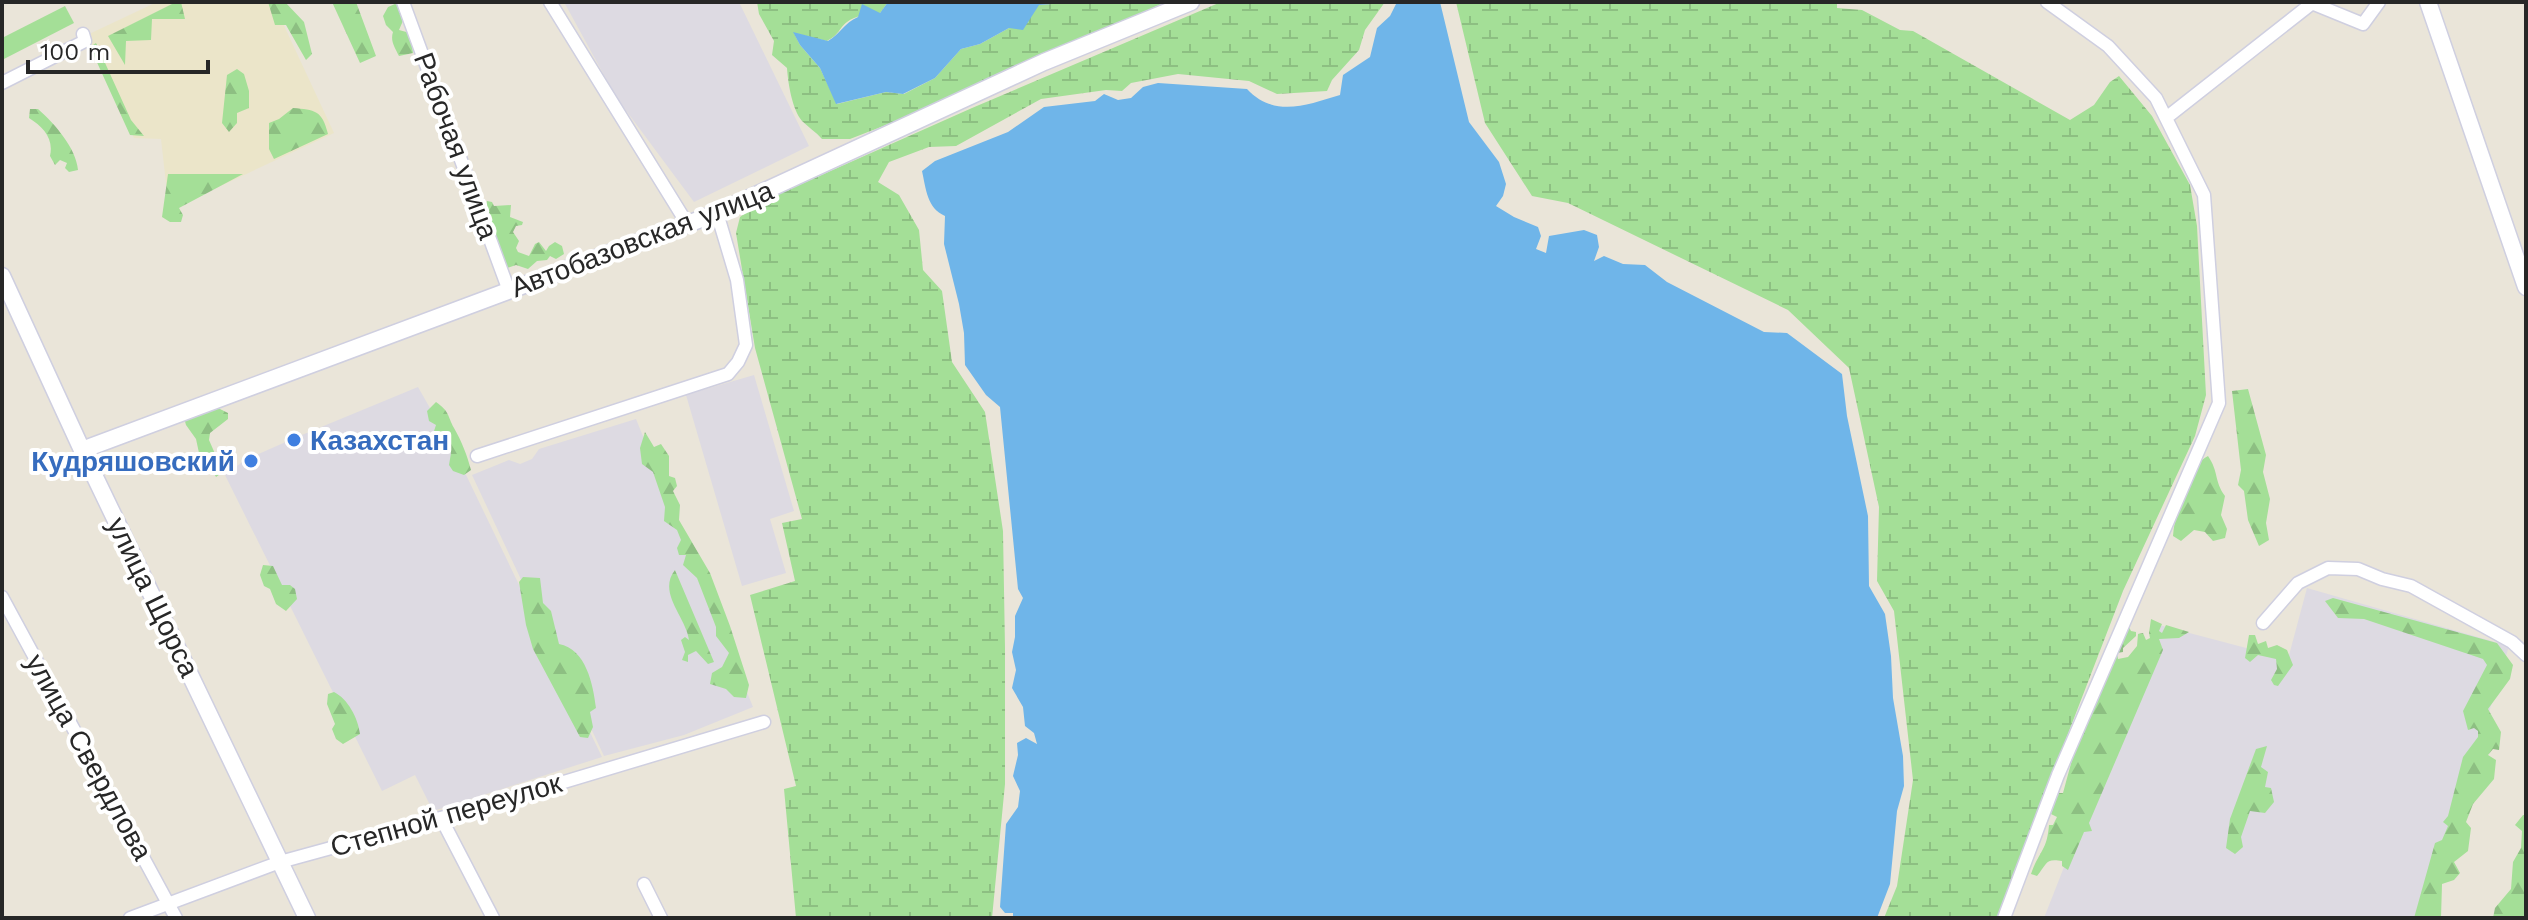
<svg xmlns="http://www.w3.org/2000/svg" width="2528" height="920" viewBox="0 0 2528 920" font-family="'Work Sans',sans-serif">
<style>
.industrial{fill:#dddae2}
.education{fill:#ebe5c9}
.grass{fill:#a4df97}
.forest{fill:url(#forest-firs)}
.wetland{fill:url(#wetland-marsh)}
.water{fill:#6fb5e9}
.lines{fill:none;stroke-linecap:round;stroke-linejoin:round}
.street-casing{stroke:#cfcfe0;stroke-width:15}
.secondary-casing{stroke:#cfcfe0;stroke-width:19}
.street{stroke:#fff;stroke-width:12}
.secondary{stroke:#fff;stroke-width:16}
.shop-dot{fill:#3f7fe0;stroke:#fff;stroke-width:3}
.labels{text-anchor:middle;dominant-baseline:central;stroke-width:8;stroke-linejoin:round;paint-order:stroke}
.street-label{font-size:28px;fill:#272727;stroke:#fff}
.shop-label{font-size:28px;font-weight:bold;fill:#366cbe;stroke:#fff;text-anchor:start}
</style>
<defs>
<pattern id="forest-firs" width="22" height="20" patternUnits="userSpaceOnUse" patternTransform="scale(2)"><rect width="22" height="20" fill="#a4df97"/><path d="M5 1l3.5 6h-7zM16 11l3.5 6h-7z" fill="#8dbf82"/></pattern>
<pattern id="wetland-marsh" width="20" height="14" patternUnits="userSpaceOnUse" patternTransform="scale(2)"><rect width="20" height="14" fill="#a4df97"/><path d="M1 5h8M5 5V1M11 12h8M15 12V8" fill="none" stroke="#8dbf82"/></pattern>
</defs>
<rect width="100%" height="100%" fill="#eae5d9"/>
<!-- industrial -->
<path class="industrial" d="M564,2H739L809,146L694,202L616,97Z
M754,375L794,511L770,519L786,573L742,586L686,395Z
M418,387L455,452L602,757L433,811L415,775L382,791L225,475L245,460L297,437Z
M636,419L753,707L684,735L604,756L472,475L509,460L520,464L532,459L539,449Z
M2307,588L2509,646L2427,918H2044L2159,625L2288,659Z"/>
<!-- education -->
<path class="education" d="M157,2H273L334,133L169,210L161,139L134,138L87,35Z"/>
<!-- grass -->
<path class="grass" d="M65,6L74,23L2,60V38Z"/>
<!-- forest -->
<path class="forest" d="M176,2H181L185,19H152L151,40L126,41L125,65L108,36Z
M268,2H285L304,22L312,54L306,60L286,25H275Z
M332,2H356L376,56L360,63Z
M395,4L401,7L405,16L399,30L410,33L413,53L399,56C395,48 390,41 393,32L386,25L383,16L388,7Z
M96,43L131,120L144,136L130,135L90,47Z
M237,69L244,74L249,91V108L237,113V123L229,132L222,123L227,75Z
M293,108C315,110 322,110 328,134L274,159L269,149V123L279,119Z
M30,109H38C55,124 76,148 78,170L69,172L65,168L67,163L60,160L55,165L50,156C54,138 43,127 29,118Z
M168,174H243L179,208L183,215L181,222H170L162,217Z
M487,201L492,202L494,206L511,205L510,217L523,222L522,225L516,226L513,232L519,241L516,248L518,252L529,256L535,244L539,242L546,251L549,246L555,242L562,246L564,254L556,259L550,256L547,260L537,261L528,269L516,265L507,268L494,235L496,232L493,225L490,224L485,208Z
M2248,389L2266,455L2263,472L2270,499L2266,523L2269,540L2259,546L2248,520L2244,491L2238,485L2241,470L2232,391Z
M436,402C450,412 447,415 454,428C462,442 467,455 471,470L464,475L453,471L449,465L451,453L448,449L435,445L433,434L436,425L429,421L427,411Z
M218,408L228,413V419L210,433L209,440L223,472L216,477L207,460L199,453L196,439L186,425L184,418L201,410Z
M645,432L654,447L661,444L669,456V476L675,478L677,486L673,491L680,505L679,520L710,573L730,626L749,685L746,698L734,697L726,689L710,684L712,673L722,667L729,653L716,636V627L697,578L683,565L686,555H679L677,548L681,540L677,530L664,521L665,507L653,472L642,464L640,448Z
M2208,456C2219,472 2214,481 2225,496L2221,515L2227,529L2225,538L2213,541L2205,532L2194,530L2181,541L2173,536C2174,522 2178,503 2187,493C2191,474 2191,466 2208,456Z
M263,565L273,566L282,585H290L295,589L297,599L286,611L276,604L270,589L264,586L260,575Z
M675,570L714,662L708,664L696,651L688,655V662L682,660L685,652L681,640L685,637L689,640C686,617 657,593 675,570Z
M523,577L540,578L543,603L551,611L559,644C586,649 593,684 596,708L590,712L593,727L588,738L580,737L533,649L526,625L519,582Z
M2333,598L2497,643L2513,665L2510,679L2488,709L2501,732L2499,750L2493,749L2488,755L2496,760L2494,779L2473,804L2466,822L2471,828L2468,851L2454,862L2460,873L2454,880L2442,884L2441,918H2414L2435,843L2442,840L2448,826L2443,822L2448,816L2463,757L2478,737V731L2474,728L2468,730L2463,711L2487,665L2483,659L2364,619L2338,618L2325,601Z
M2151,619L2162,624L2159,631L2162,633L2166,625L2189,632L2179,638L2159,639L2163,650L2089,823L2092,831L2084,832L2068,870L2062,866V861C2045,858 2047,864 2037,876L2031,874C2039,851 2047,851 2049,825H2053L2057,817L2051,814L2058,793H2063C2074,752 2086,705 2111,670L2106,659L2128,625L2131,631L2136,632V636L2123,648V652L2117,653L2118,659L2128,657L2137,646L2138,634L2143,633L2146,640L2150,638L2149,633Z
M2249,635H2255L2258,644L2266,641L2268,648L2277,645L2287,650L2293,665L2278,686L2274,685L2271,680L2277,669L2276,659L2258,655L2250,662L2245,658Z
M334,692C348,699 358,718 360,734L343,744L336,739L332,729L335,724L327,704L328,694Z
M2267,746L2261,767L2268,772L2265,787L2271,788L2274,802L2265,813L2250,811L2241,837L2243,847L2235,854L2226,848L2230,819L2256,749Z
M2523,815H2526V918H2493L2495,908L2511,889L2513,862L2521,848L2522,831L2515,825Z"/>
<!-- wetland -->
<path class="wetland" d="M757,2H888L880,13C870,15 855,15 847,22C838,29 841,33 827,41L794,33L800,45L820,68L837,104L886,92L904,94L935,78L961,49L980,44L1009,28L1038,5L1077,2H1166L904,118L850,139H822C816,132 808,127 802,121C792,109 788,83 787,68L772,55L774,41L759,14Z
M1221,2H1385L1365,30L1359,50L1332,80L1327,91L1277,94L1249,81L1178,74L1131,83L1122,91L1106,90L1041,99L956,146L929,147L889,162L878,182L899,195L919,230L923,270L942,291L952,362L985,412L1003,531L1005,648V784L992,918H796L784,789L796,786L750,595L795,581L782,523L802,519L755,348L736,233L740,217L761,202L972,108Z
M1456,2H1837V8L1862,10L1900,30L1913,31L2070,120L2094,105L2110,82L2119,76L2152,116L2190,185L2197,226L2206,395L2195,436L2123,591L1997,918H1884L1897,886L1913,780L1894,611L1877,581L1879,507L1849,368L1788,310L1568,203L1532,196L1485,123Z"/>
<!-- water -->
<path class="water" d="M888,2H1077L1039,5L1023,30L1009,28L980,44L961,49L935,78L903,94L886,92L836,104L820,68L800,45L793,32L828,41C840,34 844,23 858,17L862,4L880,13Z
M1397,2H1440L1469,122L1499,162L1506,184L1503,196L1496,206L1514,217L1538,227L1541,236L1536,249L1546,253L1549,236L1584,230L1597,235L1599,247L1594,261L1604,256L1623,264L1645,265L1667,282L1764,332L1787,333L1842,374L1847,416L1868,516L1869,586L1885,614L1891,656L1893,698L1903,756L1904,786L1897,811L1890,884L1877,918H1013V913H1005L1000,907L1006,824L1018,807L1020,791L1013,776L1018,755L1017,743L1026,738L1037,744L1034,733L1025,726L1023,707L1012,688L1016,670L1012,652L1015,637V616L1023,598L1018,589L1000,407L986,395L965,365L964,333L959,304L944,244L945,216C927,208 926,189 922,171L935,161L1008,132L1044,107L1095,101L1104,94L1118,100L1131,98L1143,87L1158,83L1247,89C1274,118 1307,105 1340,95L1343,75L1370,57L1377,28L1390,16Z"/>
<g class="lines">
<defs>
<path id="street" d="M403,2L509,291
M550,2L688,225
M2309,2L2363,24L2379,2
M2,83L85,41L83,34
M2166,118L2311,4
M477,456L728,374L738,362L746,345L737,280L717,213
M2,597L176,918
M2263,623L2298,583L2328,568L2358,569L2382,579L2411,586L2512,642L2526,655
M441,818L493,918
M644,884L661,918
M130,918L280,862L477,808L764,722
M2004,918L2058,775L2219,403L2204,195L2156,98L2108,46L2047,2"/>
<path id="secondary" d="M2428,2L2526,287
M2,276L82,450L307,918
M82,450L717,213L1044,62L1191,2"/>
</defs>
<!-- street casing -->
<use href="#street" class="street-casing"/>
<!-- secondary casing -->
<use href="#secondary" class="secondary-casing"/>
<!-- street -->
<use href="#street" class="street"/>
<!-- secondary -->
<use href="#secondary" class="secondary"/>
</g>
<!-- markers -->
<g class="shop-dot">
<circle cx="294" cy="440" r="8"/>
<circle cx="251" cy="461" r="8"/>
</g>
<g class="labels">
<!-- street labels -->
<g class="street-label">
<text transform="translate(456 146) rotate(70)">Рабочая улица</text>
<text transform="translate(642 239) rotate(-21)">Автобазовская улица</text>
<text transform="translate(153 597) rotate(64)">улица Щорса</text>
<text transform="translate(89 757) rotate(61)">улица Свердлова</text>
<text transform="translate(446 815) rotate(-16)">Степной переулок</text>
</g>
<!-- shop labels -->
<g class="shop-label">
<text x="310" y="440">Казахстан</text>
<text x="235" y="461" text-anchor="end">Кудряшовский</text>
</g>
</g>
<!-- border -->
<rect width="2528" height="920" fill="none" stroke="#272727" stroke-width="8"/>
<!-- scale -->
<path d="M28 60v12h180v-12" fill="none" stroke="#272727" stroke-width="4"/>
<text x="40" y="60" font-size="24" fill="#272727" stroke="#ffffff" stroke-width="6" paint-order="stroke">100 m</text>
</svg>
